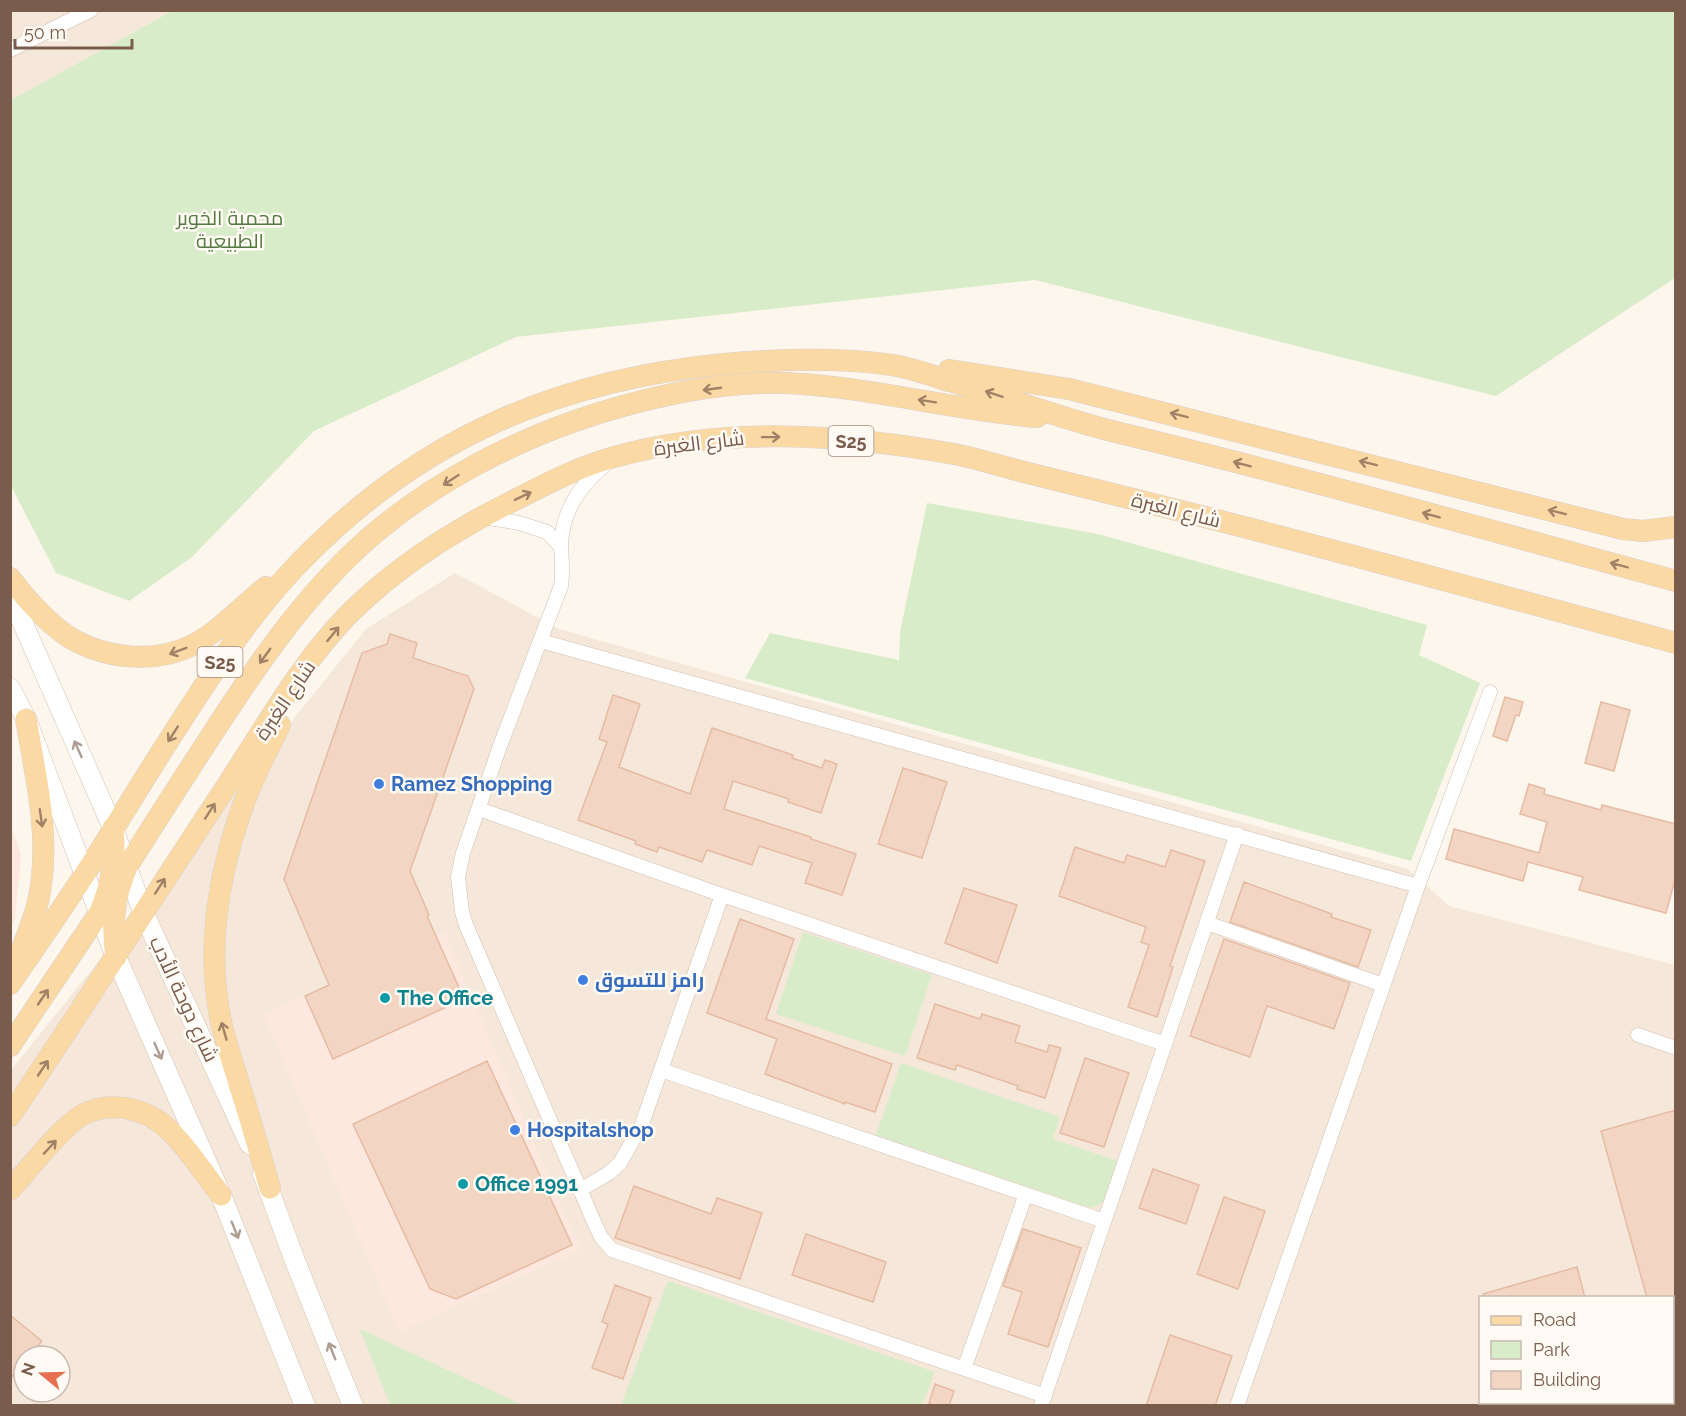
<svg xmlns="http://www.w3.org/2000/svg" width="1686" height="1416" viewBox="0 0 1686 1416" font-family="Raleway,Cairo,sans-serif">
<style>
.residential{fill:#f5e8da;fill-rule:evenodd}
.commercial{fill:#fde8e0}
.green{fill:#d8ecc9}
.building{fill:#f3d5c3;stroke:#e6bba3;stroke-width:1.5}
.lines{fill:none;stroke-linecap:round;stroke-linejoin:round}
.street-casing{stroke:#d1beb0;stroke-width:15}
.secondary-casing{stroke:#d6c0b0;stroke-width:21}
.primary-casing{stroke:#dad1cd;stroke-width:22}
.street{stroke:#fff;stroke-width:14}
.secondary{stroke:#fff;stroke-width:20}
.primary{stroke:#fbd9a5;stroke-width:21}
.oneway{stroke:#a18267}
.oneway2{stroke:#af9d94}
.shop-dot{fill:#3f7fe0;stroke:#fffaf3;stroke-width:2}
.culture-dot{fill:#0f9aa8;stroke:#fffaf3;stroke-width:2}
.labels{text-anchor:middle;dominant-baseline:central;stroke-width:5;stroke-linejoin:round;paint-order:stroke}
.shield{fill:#fffaf3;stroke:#a28b7f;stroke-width:1.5}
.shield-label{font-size:18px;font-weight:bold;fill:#7a5c4d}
.park-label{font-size:20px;fill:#537a41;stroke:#fffaf3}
.street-label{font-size:20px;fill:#7a5c4d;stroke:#fffaf3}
.shop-label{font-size:20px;font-weight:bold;fill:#366cbe;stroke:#fffaf3;text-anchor:start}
.culture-label{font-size:20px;font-weight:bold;fill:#0d838f;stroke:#fffaf3;text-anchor:start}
</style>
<rect width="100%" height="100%" fill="#fdf6ec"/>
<!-- residential -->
<path class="residential" d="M11,11H172L11,100Z
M455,573L559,629L1408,869L1449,906L1675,965V1405L11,1406V1070L366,629ZM1480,1298H1672V1402H1480ZM24,1356H60V1392H24Z"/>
<!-- commercial -->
<path class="commercial" d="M10,823L21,855L15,920L11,927Z
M444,932L580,1250L399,1332L263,1014Z"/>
<!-- green -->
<path class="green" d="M172,11H1675V278L1496,396L1035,280L516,337L314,431L192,557L129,601L56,573L11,486V100Z
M927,503L1098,534L1427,625L1419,655L1480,683L1411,861L745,678L770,633L899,660L900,632Z
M803,932L932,975L905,1056L776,1014Z
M901,1063L1060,1117L1053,1139L1120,1162L1107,1201L1091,1208L876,1135Z
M668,1281L935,1372L922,1405H621Z
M360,1329L522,1405H390Z"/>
<!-- building -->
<path class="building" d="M390,634L417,643L413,658L468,676L474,689L410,871L429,915L427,916L464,999L333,1059L305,996L329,985L284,879L362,653L387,644Z
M613,695L640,704L619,767L690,794L712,728L793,755L792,758L822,768L825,760L837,764L821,813L788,802L789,799L733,781L724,809L811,837V839L856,854L842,895L805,883L812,863L759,846L752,865L707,850L702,862L659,847L657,852L635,844L636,841L578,820L607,742L599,739Z
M1505,697L1523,702L1519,716L1516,715L1507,741L1493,736Z
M1601,702L1630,710L1614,771L1585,763Z
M903,768L947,782L922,858L878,844Z
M1529,784L1545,789L1544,794L1601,810L1602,805L1676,824V876L1666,913L1579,890L1583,877L1528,862L1523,881L1446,859L1454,829L1539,853L1547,822L1520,814Z
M1075,847L1124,863L1127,855L1165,867L1171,850L1205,861L1170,966L1173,967L1157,1017L1128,1007L1149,945L1141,942L1146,927L1059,896Z
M1244,882L1332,914L1331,917L1371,930L1358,967L1230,922Z
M964,888L1017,905L997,963L945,943Z
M740,919L794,939L766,1019L892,1064L875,1112L845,1102V1104L765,1074L777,1039L707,1013Z
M1224,939L1350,983L1334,1029L1267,1006L1250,1057L1190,1036Z
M935,1004L980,1019L982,1014L1020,1026L1015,1042L1047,1052L1049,1045L1061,1048L1045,1098L1017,1089L1018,1086L957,1065L955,1070L917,1058Z
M1085,1058L1129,1073L1104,1147L1060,1133Z
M487,1061L572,1245L456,1299L430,1289L353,1124Z
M1676,1110V1298H1647L1601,1131Z
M1153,1169L1199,1185L1186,1224L1139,1208Z
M634,1186L711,1214L717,1198L762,1213L740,1279L615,1238Z
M1224,1197L1265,1211L1238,1289L1197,1274Z
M1023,1229L1081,1248L1048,1347L1008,1334L1022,1292L1003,1286Z
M806,1234L886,1262L873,1302L792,1275Z
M1577,1267L1585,1298H1484L1483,1294Z
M615,1285L651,1298L623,1379L592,1368L608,1324L602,1322Z
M10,1315L42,1341L29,1356H24V1363L10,1379Z
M1170,1335L1232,1356L1215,1406H1146Z
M935,1384L954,1391L949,1406H935L929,1403Z"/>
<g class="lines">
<defs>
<path id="street" d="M10,50L91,10
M606,464C580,485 561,512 561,548C562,562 563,571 561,586L500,746L463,853L458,877L462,912L466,925L594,1222L601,1237L612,1250L1045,1396
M483,517L519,523L547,532L561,547
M541,641L1418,886
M479,809L722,895L1165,1044
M1207,923L1383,985
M1638,1035L1676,1048
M661,1070L1104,1221
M580,1190L609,1173L620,1163L642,1124L722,895
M964,1369L1026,1194
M1041,1406L1237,834
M1237,1406L1418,886L1490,692"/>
<path id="secondary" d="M10,594L113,828L143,912L250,1144
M10,688L26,719L116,957L221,1195L305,1406
M263,1174L295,1261L353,1406"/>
<path id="primary" d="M949,370L1069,389L1623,529L1643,531L1676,527
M10,578C27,600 46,622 69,637C105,659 155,664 193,645C220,631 242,606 266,587
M19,956C28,933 38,910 41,885C49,830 35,773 26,719
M116,957C111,924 114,898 127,867C154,824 181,782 209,739C255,668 304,595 369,538C435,481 516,439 599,413C657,395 726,381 787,383C871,387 954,410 1037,417
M10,984C35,948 59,913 83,877C110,836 135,793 162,751C206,682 251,610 309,553C426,436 560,380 724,364C780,359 837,357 892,365C911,368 931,375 949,381C1007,397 1061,419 1120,433C1306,478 1491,531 1676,581
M10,1046L100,912C112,883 116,859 113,828
M10,1116C84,1007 153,897 226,787C263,731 301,663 348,615C396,567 452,531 513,501C546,484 578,467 614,457C724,426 843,434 954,454C980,459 1006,468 1032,474C1084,487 1137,500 1189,513C1352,554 1513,599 1676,643
M270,1188C260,1154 251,1121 240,1087C234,1066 226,1044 221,1022C205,944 219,868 247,795C256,771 269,748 280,725
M10,1190C27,1171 64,1124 84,1114C112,1100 148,1109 169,1130C189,1149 204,1174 221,1195"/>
</defs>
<!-- street casing -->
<use href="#street" class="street-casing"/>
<!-- secondary casing -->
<use href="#secondary" class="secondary-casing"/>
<!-- primary casing -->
<use href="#primary" class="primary-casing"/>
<!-- street -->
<use href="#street" class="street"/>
<!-- secondary -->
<use href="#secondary" class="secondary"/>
<!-- primary -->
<use href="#primary" class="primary"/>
</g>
<!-- one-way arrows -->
<defs><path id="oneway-shaft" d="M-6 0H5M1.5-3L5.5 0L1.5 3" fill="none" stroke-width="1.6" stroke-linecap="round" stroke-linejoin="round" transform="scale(1.5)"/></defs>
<g class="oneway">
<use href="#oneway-shaft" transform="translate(712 389) rotate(172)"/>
<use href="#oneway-shaft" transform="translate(994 394) rotate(-162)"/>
<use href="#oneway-shaft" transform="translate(927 401) rotate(-171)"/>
<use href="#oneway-shaft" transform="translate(1179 415) rotate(-166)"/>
<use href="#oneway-shaft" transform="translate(771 437) rotate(-1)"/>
<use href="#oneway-shaft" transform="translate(1368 463) rotate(-166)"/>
<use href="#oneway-shaft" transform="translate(1242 464) rotate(-165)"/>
<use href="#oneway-shaft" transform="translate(451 480) rotate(147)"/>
<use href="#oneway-shaft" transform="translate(523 496) rotate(-26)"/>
<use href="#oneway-shaft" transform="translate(1557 512) rotate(-166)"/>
<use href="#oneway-shaft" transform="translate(1431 515) rotate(-165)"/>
<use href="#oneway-shaft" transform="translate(1619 565) rotate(-165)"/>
<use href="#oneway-shaft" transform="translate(333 634) rotate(-51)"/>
<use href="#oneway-shaft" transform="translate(178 651) rotate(159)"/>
<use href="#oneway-shaft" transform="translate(265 656) rotate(126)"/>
<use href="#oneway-shaft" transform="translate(173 734) rotate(123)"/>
<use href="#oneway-shaft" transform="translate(210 811) rotate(-57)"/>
<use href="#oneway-shaft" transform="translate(41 818) rotate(82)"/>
<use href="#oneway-shaft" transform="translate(160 886) rotate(-57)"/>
<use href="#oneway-shaft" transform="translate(43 997) rotate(-56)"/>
<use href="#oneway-shaft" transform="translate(224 1031) rotate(-106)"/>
<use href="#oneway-shaft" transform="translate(43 1068) rotate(-56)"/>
<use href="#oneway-shaft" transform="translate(50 1147) rotate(-47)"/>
</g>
<g class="oneway2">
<use href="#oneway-shaft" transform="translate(78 749) rotate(-114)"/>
<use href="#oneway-shaft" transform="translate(158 1051) rotate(66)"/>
<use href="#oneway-shaft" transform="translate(235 1230) rotate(68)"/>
<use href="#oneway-shaft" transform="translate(332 1351) rotate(-112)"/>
</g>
<!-- markers -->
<g class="shop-dot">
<circle cx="379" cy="784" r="6"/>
<circle cx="583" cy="980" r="6"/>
<circle cx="515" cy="1130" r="6"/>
</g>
<g class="culture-dot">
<circle cx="385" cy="998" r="6"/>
<circle cx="463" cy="1184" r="6"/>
</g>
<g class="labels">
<!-- shield labels -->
<g class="shield">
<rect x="828.5" y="426" width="45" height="30" rx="4.5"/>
<rect x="197.5" y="647" width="45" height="30" rx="4.5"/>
</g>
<g class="shield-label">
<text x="851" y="441">S25</text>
<text x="220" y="662">S25</text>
</g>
<!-- park labels -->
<g class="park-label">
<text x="230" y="218">محمية الخوير<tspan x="230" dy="23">الطبيعية</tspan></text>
</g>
<!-- street labels -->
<g class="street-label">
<text transform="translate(699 443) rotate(-7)">شارع الغبرة</text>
<text transform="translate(1176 510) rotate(14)">شارع الغبرة</text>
<text transform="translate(285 700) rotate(-56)">شارع الغبرة</text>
<text transform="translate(184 999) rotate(65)">شارع دوحة الأدب</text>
</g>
<!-- shop labels -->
<g class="shop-label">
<text x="391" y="784">Ramez Shopping</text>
<text x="595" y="980">رامز للتسوق</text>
<text x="527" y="1130">Hospitalshop</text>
</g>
<!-- culture labels -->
<g class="culture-label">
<text x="397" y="998">The Office</text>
<text x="475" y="1184">Office 1991</text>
</g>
</g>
<!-- border -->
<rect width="1686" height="1416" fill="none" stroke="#7a5c4d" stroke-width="24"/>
<!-- legend -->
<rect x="1479" y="1296" width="195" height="108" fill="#fffaf3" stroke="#cabbb1" stroke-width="1.5"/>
<rect x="1491" y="1316" width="30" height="9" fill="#fbd9a5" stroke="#cabbb1" stroke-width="1.5"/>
<text x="1533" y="1326" font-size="18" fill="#7a5c4d">Road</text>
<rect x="1491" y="1341" width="30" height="18" fill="#d8ecc9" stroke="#cabbb1" stroke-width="1.5"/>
<text x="1533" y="1356" font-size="18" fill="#7a5c4d">Park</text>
<rect x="1491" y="1371" width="30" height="18" fill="#f3d5c3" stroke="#cabbb1" stroke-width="1.5"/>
<text x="1533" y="1386" font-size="18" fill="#7a5c4d">Building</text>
<!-- north arrow -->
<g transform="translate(42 1374) rotate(289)"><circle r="28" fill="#fffaf3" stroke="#cabbb1" stroke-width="1.5"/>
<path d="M0-4.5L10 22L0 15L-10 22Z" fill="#e76f51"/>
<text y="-9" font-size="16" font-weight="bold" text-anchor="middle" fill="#7a5c4d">N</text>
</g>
<!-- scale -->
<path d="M15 39v9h117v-9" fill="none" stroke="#7a5c4d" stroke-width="3"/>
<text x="24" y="39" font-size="18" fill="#7a5c4d" stroke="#fffaf3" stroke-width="4.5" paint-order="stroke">50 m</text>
</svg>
